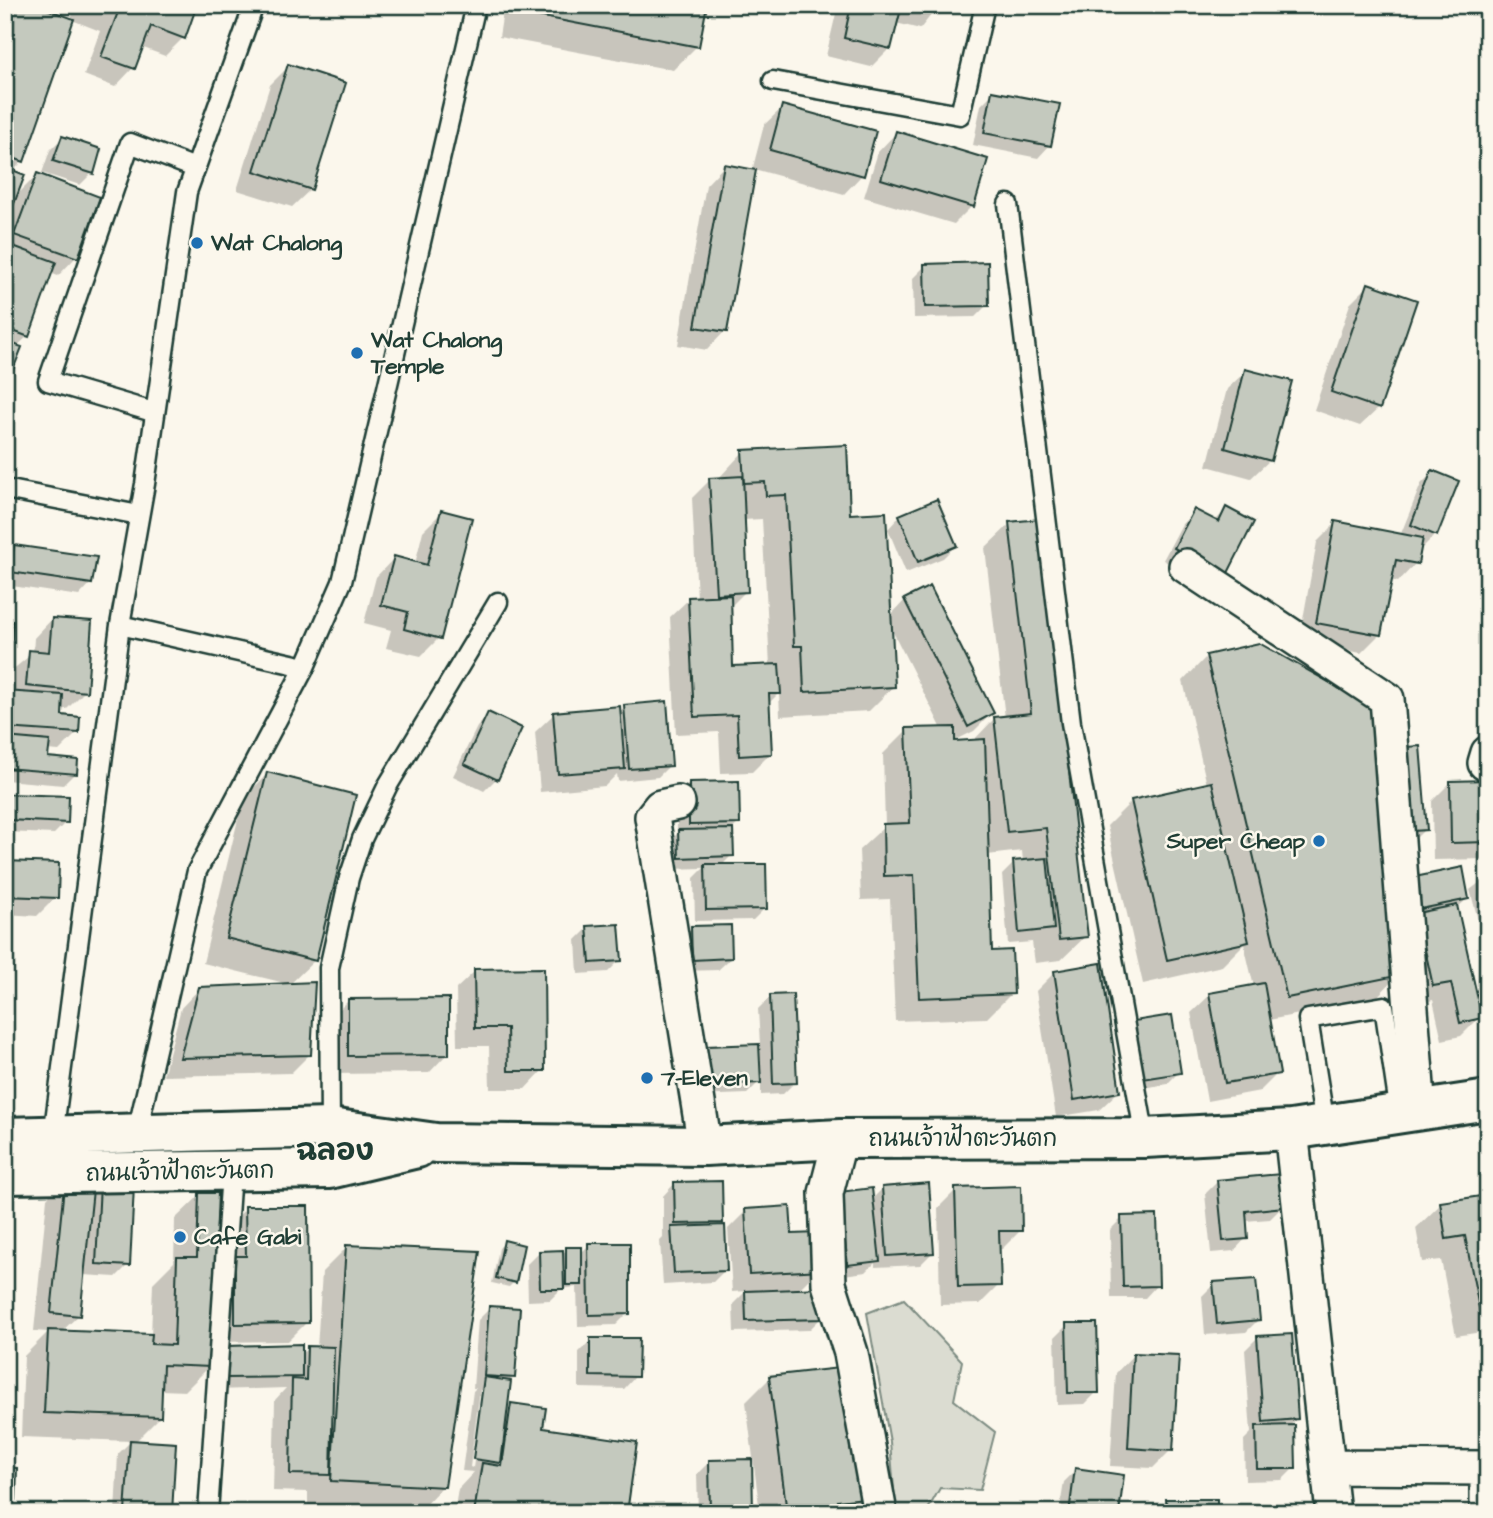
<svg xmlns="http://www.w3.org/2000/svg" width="1493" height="1518" viewBox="0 0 1493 1518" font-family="'Architects Daughter','Playpen Sans Thai',sans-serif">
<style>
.green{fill:#dbdcd1;stroke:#7d8c82;stroke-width:2}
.shadow{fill:#0003;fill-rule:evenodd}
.building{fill:#c4c9be;stroke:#1f3d34;stroke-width:2}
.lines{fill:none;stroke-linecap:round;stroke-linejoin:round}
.lane-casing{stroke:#1f3d34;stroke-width:23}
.street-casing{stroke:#1f3d34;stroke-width:38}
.secondary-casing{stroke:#1f3d34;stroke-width:44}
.lane{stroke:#fbf7ec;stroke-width:18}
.street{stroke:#fbf7ec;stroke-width:33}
.secondary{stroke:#fbf7ec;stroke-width:38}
.poi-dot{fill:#1f6fb2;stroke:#fbf7ec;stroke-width:2.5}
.labels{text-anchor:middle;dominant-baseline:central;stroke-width:5;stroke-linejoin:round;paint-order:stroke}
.poi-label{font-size:23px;font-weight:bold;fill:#1f3d34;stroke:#fbf7ec;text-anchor:start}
.street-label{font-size:23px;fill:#1f3d34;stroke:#fbf7ec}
.district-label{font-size:30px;font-weight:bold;fill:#1f3d34;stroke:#fbf7ec}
</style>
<rect width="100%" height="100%" fill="#fbf7ec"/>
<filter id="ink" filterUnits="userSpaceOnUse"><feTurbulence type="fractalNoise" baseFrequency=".0143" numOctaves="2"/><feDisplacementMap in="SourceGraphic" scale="14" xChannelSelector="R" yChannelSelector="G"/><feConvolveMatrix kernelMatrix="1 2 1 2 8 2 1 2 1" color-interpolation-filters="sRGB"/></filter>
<g filter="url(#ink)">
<!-- green -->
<path class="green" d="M904,1299L962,1361L954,1400L995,1432L980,1490L940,1488L926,1513H896L890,1442L867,1313Z"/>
<!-- shadow -->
<path class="shadow" d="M5,5L71,19L76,5H195L183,38L165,56L141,47L133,68L115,87L84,75L100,31L72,20L23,161L12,172L14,198L37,175L98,198L76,257L58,276L50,273L28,336L16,347L5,385Z
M504,5H705L697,46L673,70L499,37Z
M838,5H939L920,29L896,23L890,48L871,67L826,56Z
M289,66L311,189L292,207L237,190L270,85Z
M993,93L1050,145L1038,158L973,145L981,105Z
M783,107L862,175L844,194L754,169L725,331L707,350L678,345L706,185L724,166L752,171L764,125Z
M896,133L972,206L954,224L864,197L878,152Z
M62,138L92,173L80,185L42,173L50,150Z
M1488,138V163L1479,147Z
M925,266L987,305L975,317L914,318L913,278Z
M1369,285L1379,408L1360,426L1314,410L1350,304Z
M1246,371L1270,460L1251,478L1207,466L1227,389Z
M743,452L849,516L890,616L905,600L992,713L974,731L952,742H972L994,719L1005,718L985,548L1010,524L1086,936L1061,960L1035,963L1032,942L1008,944L1002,875L1014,863L1023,862L1022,851L987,855L991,953L1012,993L987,1018L895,1021L890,899L861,900L859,850L885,826L883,754L907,730L942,729L890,626L893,687L869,711L780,716L779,693L768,704L770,754L752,772L721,773L719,732L676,734L670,617L689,599H697L692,498L710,480L718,479ZM762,519L770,666L732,668L729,608L746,591L743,520Z
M1433,472L1435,535L1423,547L1420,545L1416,563L1398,582L1390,580L1380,634L1361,653L1299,641L1317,542L1336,523L1400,536L1421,484Z
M1227,509L1213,586L1163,560L1182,524L1195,511L1214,522Z
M442,512L439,638L421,656L386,648L391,630L364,623L376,577L394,558L415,564L423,531Z
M900,516L955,546L943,558L906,573L888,529Z
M14,546L91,583L79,596L5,585V556Z
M52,619L85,691L67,709H60V717L77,733L59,751L47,750L46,759L75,773L63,785L5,780V692L10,693L11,671L33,653L34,638Z
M1207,656L1425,829L1413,841L1399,974L1375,999L1269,1020L1278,1073L1260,1091L1207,1101L1191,1013L1210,995L1254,987L1244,944L1222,966L1143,984L1107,826L1132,801L1207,785L1183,681Z
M625,707L670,765L658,777L618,781L617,774L605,786L540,792L535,732L554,714L619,713Z
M489,715L496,779L484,791L453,776L477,727Z
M267,774L315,960L289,985L310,1054L291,1073L163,1076L181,1008L199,989L289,984L203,963L243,799Z
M1488,782V859L1433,860L1432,801L1450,783Z
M689,783L738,824L731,830L732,855L721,866L765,908L753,920L695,921L694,878L704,868L668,869L667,844L677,834V795Z
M10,796L66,822L54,834L5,832V800Z
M5,862L56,897L37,916L5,914Z
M1488,876V929L1481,931L1470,890Z
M1398,892L1467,899L1456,909L1480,1017L1461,1036L1442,1040L1433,1000L1415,1004Z
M588,928L620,960L608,972L578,974L576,940Z
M692,928L731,958L718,970L681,971L680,940Z
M475,971L543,1070L525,1089H490L489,1046H457L456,989Z
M1054,973L1118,1092L1099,1110L1056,1117L1036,991Z
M770,997L795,1082L783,1094L761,1095V1080L747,1094L696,1096L707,1048L760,1045L758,1009Z
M348,1001L447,1054L429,1073L330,1074V1019Z
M1135,1022L1179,1072L1167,1084L1131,1090L1122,1034Z
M65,1179L90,1196L100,1186L128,1265L116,1277L83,1275L79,1315L61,1332L151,1336L153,1283L174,1262L175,1219L200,1195L209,1367L185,1391L161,1390L160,1417L135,1442L170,1513H115L118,1454L131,1441L21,1437L24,1356L48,1332L34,1331L47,1198Z
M1218,1181L1282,1207L1270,1219L1245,1221L1246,1238L1234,1251L1211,1253L1205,1194Z
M675,1183L722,1222L717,1227L725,1270L713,1282L663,1285L660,1241L663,1238V1196Z
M883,1188L932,1253L920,1265L875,1267V1263L866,1272L836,1276L840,1194L871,1200Z
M956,1190L1021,1230L1002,1249H998L999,1285L980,1304L940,1305L938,1208Z
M1488,1197V1331L1456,1336L1441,1260L1422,1262L1416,1228L1441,1204Z
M246,1208L307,1322L288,1341L218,1342L228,1227Z
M746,1211L790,1236L819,1269L797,1291L821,1318L809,1330L734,1332L733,1304L746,1291L732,1292L728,1229Z
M1122,1218L1157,1285L1145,1298H1111L1110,1230Z
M505,1242L514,1282L509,1287L492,1283L499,1248Z
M589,1245L628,1313L616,1325L578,1326L577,1287L561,1289L550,1300L528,1301L527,1264L539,1252H564L567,1249L580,1254ZM557,1283H577V1286H557Z
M347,1247L443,1486L419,1511L308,1505V1492L273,1491L275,1400L286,1388L215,1390L227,1347L300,1355L308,1348H317L322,1272Z
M1214,1284L1258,1320L1246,1332L1205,1335L1202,1296Z
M490,1308L513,1378L510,1381L506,1411L512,1405L625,1513H454L458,1489L474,1472L462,1471L473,1391L476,1388H473L478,1320ZM480,1390H484L473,1468L470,1467Z
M1067,1325L1097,1392L1085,1404L1057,1405L1055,1337Z
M1257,1338L1297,1419L1288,1427L1294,1468L1282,1480L1245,1481L1244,1440L1251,1433L1245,1350Z
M591,1340L636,1376L624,1389L579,1388V1352Z
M1134,1354L1171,1450L1153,1468L1110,1466L1116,1373Z
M770,1378L863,1497L847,1513H760L746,1402Z
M709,1462L751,1513H698L697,1474Z
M5,1469L14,1499L5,1508Z
M1076,1470L1118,1513H1059L1064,1482Z
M1167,1501L1215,1513H1155Z"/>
<!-- building -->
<path class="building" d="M5,5H36L74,19L24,162L5,155Z
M99,5H197L185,39L151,26L135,69L101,57L118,12Z
M524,5H707L699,47L522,13Z
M851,5H902L891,49L844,38Z
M288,64L346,83L312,190L254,171Z
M992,91L1060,104L1051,146L984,133Z
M782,105L876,131L864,176L770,150Z
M896,131L988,159L974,207L881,179Z
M62,136L101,149L94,174L53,161Z
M724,164L756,170L727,332L695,327Z
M5,167L25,175L5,227Z
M37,173L100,197L78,258L14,235Z
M13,246L56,262L29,337L5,328V268Z
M988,262L989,306L925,307L924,264Z
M1368,283L1417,300L1380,409L1331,392Z
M5,341L22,347L5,390Z
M1245,369L1292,381L1271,461L1225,448Z
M847,445L850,514L886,512L895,687L804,692L802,646H794L786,495L766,496L765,482L744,483L742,450Z
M1432,470L1459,481L1437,536L1411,525Z
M743,476L748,592L716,594L709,478Z
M937,499L957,546L918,562L899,515Z
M1226,507L1254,522L1227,575L1174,548L1194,509L1219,522Z
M441,510L472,518L441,639L404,629L408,612L381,605L394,556L427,565Z
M1040,519L1088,937L1059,940L1046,828L1007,832L994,717L1031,713L1009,522Z
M1335,521L1423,538L1418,564L1396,560L1381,635L1316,623Z
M14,545L97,557L92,584L10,572Z
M930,586L994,713L968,727L904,599Z
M731,595L733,666L779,664L781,694H769L772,754L739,756L737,715L694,717L688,597Z
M52,618L92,621L87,692L26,686L29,650L49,652Z
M5,621H13L12,642H5Z
M1259,643L1373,707L1401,975L1287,998L1206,655Z
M5,691L63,695L62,715L80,717L79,733L5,728Z
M667,701L672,766L629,769L624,705Z
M620,706L625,769L558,774L553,712Z
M488,712L522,728L498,780L464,764Z
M955,727V741L985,739L992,951L1012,950L1014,994L919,998L914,875L884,876L883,824L910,823L906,728Z
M5,737L50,741L48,757L78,760L77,774L5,768Z
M1420,746L1427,830L1398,832L1392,748Z
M267,772L356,795L316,961L226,938Z
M1488,780V842L1451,843L1450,781Z
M739,781L740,824L689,825V782Z
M1212,782L1249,942L1167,960L1131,800Z
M9,794L69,796L68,823L8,820Z
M733,829L734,856L679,858L678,830Z
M1047,858L1054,929L1019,933L1013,861Z
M5,861L59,863L58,898L5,896Z
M705,864H766L767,909L706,910Z
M1463,867L1469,899L1416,910L1410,878Z
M1457,905L1482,1018L1460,1023L1451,983L1433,986L1417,913Z
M619,924L622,961L590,963L587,926Z
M731,925L732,958L692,960L691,926Z
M1101,963L1120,1092L1074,1100L1054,971Z
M544,968L545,1071H508L507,1028H475L474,969Z
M315,982L311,1055L180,1058L199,987Z
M1264,983L1280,1074L1225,1083L1209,993Z
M793,994L797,1083L773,1084L770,995Z
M449,998V1055L348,1056V999Z
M1172,1015L1181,1073L1142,1079L1134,1021Z
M759,1044L761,1083L708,1085L706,1046Z
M1281,1174L1284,1207L1246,1211L1248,1239L1223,1241L1217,1180Z
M65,1177L94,1180L80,1316L51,1313Z
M722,1181L723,1223L675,1224L674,1182Z
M929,1183L934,1253L887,1256L882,1187Z
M100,1184L134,1186L130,1266L96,1264Z
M1021,1186L1022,1231H999L1001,1286L958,1287L955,1188Z
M872,1188L880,1261L848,1265L839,1192Z
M199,1193H218L211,1367L163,1365L161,1417L44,1413L48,1330L152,1334L151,1344L174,1345L177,1257H197Z
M1488,1195V1311L1480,1313L1465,1236L1446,1239L1440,1202Z
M245,1206H308L309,1323L235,1324V1256H246Z
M790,1206L792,1234L818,1233L821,1270L749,1274L745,1209Z
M1157,1215L1159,1286L1123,1287L1121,1216Z
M725,1225L727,1271L674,1273L671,1227Z
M504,1240L524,1245L516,1283L496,1278Z
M588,1243H630V1314L589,1315Z
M346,1245L480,1251L445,1487L331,1481Z
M566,1247H582V1285H566Z
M563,1250L564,1289H540L539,1251Z
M1256,1279L1260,1320L1217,1324L1213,1282Z
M821,1288L823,1319L746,1321L745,1291Z
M489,1306L520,1308L515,1378L484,1376Z
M1066,1323H1097L1099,1393H1068Z
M1292,1334L1298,1419L1263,1422L1257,1336Z
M590,1338H639L638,1377L590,1376Z
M302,1344V1377L227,1378L226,1346Z
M307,1346L334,1347L331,1475L290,1474L292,1379L306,1380Z
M1133,1353L1179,1355L1173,1451L1128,1448Z
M848,1367L865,1498L838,1501L840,1513H787L769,1376Z
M484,1377L511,1381L501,1463L473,1459Z
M511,1403L546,1408L543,1428L637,1442L627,1513H474L482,1463L502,1466Z
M1295,1425L1296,1469H1257L1256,1426Z
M130,1440L176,1443L172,1513L125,1512Z
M752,1459L753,1513H710L709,1460Z
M5,1467L17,1468L16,1500L5,1499Z
M1075,1468L1124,1475L1119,1513H1069Z
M1166,1499H1217V1513H1167Z"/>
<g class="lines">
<defs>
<path id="lane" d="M773,81L960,115L985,5
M1008,204L1071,723L1145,1138
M153,412L48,381L130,143L195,168
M5,489L139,515
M120,625L305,667
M1325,1125L1308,1019L1384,1006L1400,1114
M330,1128L329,968L349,878L362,839L388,785L498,602
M137,1132L197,871L305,667L342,582L476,5
M53,1136L120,625L145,484L187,192L254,5
M208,1513L231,1172"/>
<path id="street" d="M1186,566L1387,699L1419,1112
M1485,763L1488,753
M678,803L660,807L652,817L705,1146
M1291,1130L1333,1513
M840,1139L826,1193L829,1284L851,1353L880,1513
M1329,1467L1487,1468V1513"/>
<path id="secondary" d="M5,1137L330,1128L436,1143L705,1146L840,1139L1145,1138L1291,1130L1488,1100
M5,1174L329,1169L417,1148"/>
</defs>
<!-- lane casing -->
<use href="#lane" class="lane-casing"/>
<!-- street casing -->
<use href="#street" class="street-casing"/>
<!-- secondary casing -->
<use href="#secondary" class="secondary-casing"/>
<!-- lane -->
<use href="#lane" class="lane"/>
<!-- street -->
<use href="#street" class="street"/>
<!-- secondary -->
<use href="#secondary" class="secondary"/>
</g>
</g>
<!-- markers -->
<g class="poi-dot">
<circle cx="197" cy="243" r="7"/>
<circle cx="357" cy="353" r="7"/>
<circle cx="1319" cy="841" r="7"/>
<circle cx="647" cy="1078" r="7"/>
<circle cx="180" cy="1237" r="7"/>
</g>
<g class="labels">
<!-- poi labels -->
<g class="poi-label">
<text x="211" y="243">Wat Chalong</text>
<text x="371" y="340">Wat Chalong<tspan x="371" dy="26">Temple</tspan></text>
<text x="1305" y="841" text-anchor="end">Super Cheap</text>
<text x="661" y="1078">7-Eleven</text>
<text x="194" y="1237">Cafe Gabi</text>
</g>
<!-- street labels -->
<g class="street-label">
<text x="963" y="1139">ถนนเจ้าฟ้าตะวันตก</text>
<text transform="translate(180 1172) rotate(-1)">ถนนเจ้าฟ้าตะวันตก</text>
</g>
<!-- district labels -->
<g class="district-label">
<text x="335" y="1151">ฉลอง</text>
</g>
</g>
<!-- margin -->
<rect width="1493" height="1518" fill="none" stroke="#fbf7ec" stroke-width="28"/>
<rect x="14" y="14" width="1465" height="1490" fill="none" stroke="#1f3d34" stroke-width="2.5" filter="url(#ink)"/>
</svg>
